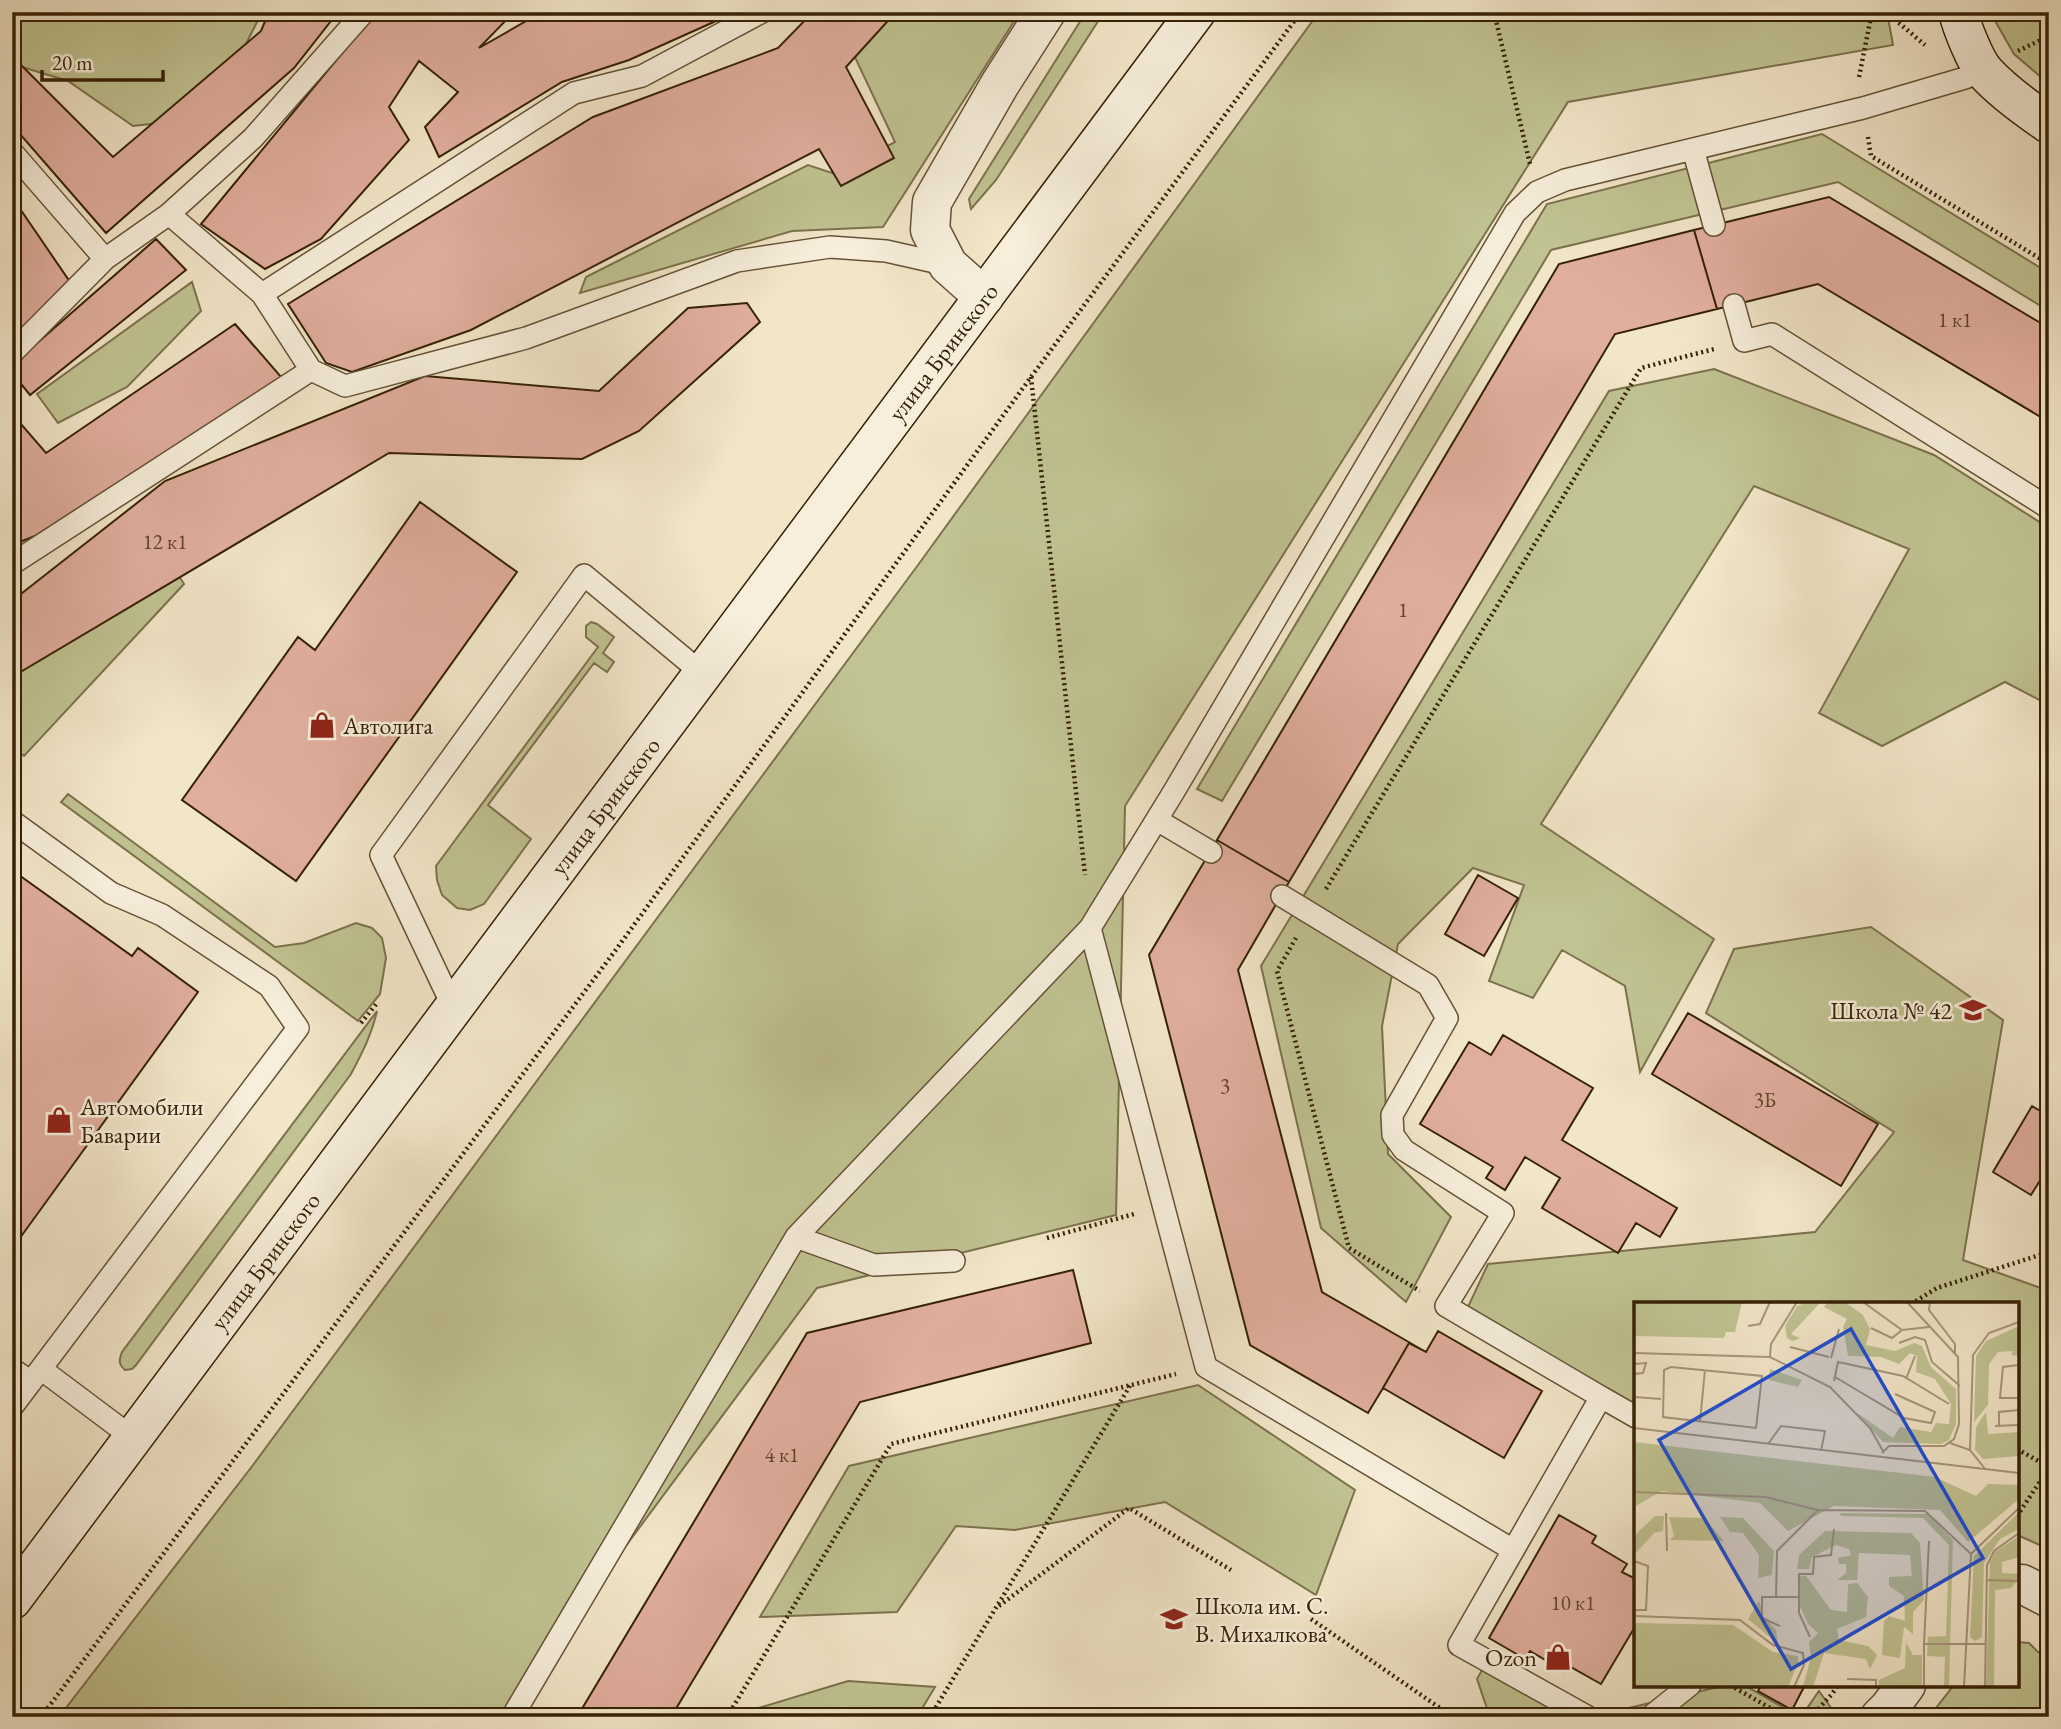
<svg xmlns="http://www.w3.org/2000/svg" width="2061" height="1729" viewBox="0 0 2061 1729" font-family="'EB Garamond',serif">
<style>
.green{fill:#c1c392;stroke:#7c724c;stroke-width:2}
.building{fill:#e0ae9e;stroke:#362105;stroke-width:2}
.lines{fill:none;stroke-linecap:round;stroke-linejoin:round}
.lane-casing{stroke:#655236;stroke-width:24}
.street-casing{stroke:#655236;stroke-width:41}
.secondary-casing{stroke:#362105;stroke-width:41}
.path{stroke:#362105;stroke-width:4.5;stroke-dasharray:2 3.5;stroke-linecap:butt}
.lane{stroke:#f7efdc;stroke-width:21}
.street{stroke:#f7efdc;stroke-width:38}
.secondary{stroke:#f7efdc;stroke-width:38}
.labels{text-anchor:middle;dominant-baseline:central;stroke-width:5;stroke-linejoin:round;paint-order:stroke}
.number-label{font-size:21px;fill:#60442b}
.street-label{font-size:24px;fill:#362105;stroke:#f7efdc}
.poi-label{font-size:24px;fill:#362105;stroke:#f7efdc;text-anchor:start}
.inset-road{fill:none;stroke:#a7977b;stroke-width:2}
.view{fill:#1d4ed8;fill-opacity:0.15;stroke:#1d4ed8;stroke-width:3.5}
.inset-edge{fill:none;stroke:#362105;stroke-width:3.5}
</style>
<rect width="100%" height="100%" fill="#f2e6c9"/>
<filter id="stains"><feTurbulence type="fractalNoise" baseFrequency=".00286" numOctaves="4"/><feColorMatrix values="0 0 0 0 .2 0 0 0 0 .09 0 0 0 0 .02 0 0 0 .5 -.17"/></filter>
<radialGradient id="worn" r=".72"><stop offset=".6" stop-color="#630" stop-opacity="0"/><stop offset="1" stop-color="#630" stop-opacity=".3"/></radialGradient>
<!-- green -->
<path class="green" d="M12,12H262L244,48L168,122L133,126L68,81L12,64Z
M882,12H1020L883,227L792,231L580,293L586,277L808,165L835,174L895,142L852,51Z
M1086,12H1104L996,180L971,209L969,199Z
M1319,12H1887L1893,45L1568,102L1125,806L1116,1215L817,1288L499,1717H59L253,1465L918,565Z
M1990,12H2049V84L2014,54Z
M1822,134L2049,273V311L1838,182L1551,250L1222,801L1197,789L1547,204Z
M192,282L201,311L127,387L58,423L37,394Z
M1714,369L1934,455L2049,528V705L2005,682L1882,746L1819,713L1909,549L1754,486L1541,824L1714,939L1640,1072L1625,986L1562,950L1533,998L1489,981L1524,885L1473,868L1398,944L1382,1026L1388,1154L1451,1217L1406,1302L1321,1228L1261,966L1609,391Z
M151,530L184,584L24,756L12,746V651Z
M591,622L597,624L614,637L603,653L614,662L607,672L594,663L488,805L531,839L484,904L470,910L457,908L442,895L437,880L436,866L598,647L586,637V626Z
M68,794L275,947L304,943L356,923L372,928L382,938L386,958L380,994L358,1021L61,802Z
M1871,927L2003,1020L1963,1260L2049,1291V1549L2017,1535V1304H1636V1412L1467,1309L1488,1264L1815,1232L1894,1132L1706,1013L1734,949Z
M377,1011C372,1034 362,1053 351,1074L136,1365L132,1369L125,1370C118,1364 119,1360 122,1352Z
M1198,1385L1355,1490L1316,1595L1165,1502L1015,1530L956,1526L897,1612L760,1617L849,1466Z
M2017,1642L2029,1643L2038,1652L2049,1658V1717H1929L1954,1685H2017Z
M1490,1656L1603,1714L1727,1685H1744L1800,1717H1490L1477,1679Z
M848,1681L935,1687L917,1717H729Z
M1819,1691L1837,1716L1801,1717Z"/>
<!-- building -->
<path class="building" d="M269,12H338L294,68L106,233L12,125V56L113,157L261,31Z
M376,12H514L479,48L542,12H736L629,60L562,82L439,157L425,127L458,92L419,61L389,107L409,140L321,239L265,269L201,224Z
M813,12H896L846,67L894,158L841,186L819,149L471,330L352,372L326,363L288,304L593,117L778,48Z
M12,197L70,282L12,340Z
M1829,197L2049,328V422L1818,284L1717,309L1694,230Z
M1694,230L1717,309L1615,334L1289,882L1217,840L1559,264Z
M156,239L186,270L30,395L12,373V365Z
M747,303L760,322L639,431L582,459L389,453L12,677V601L165,481L425,376L599,391L688,308Z
M235,324L282,378L35,536L12,545V429L21,424L46,453Z
M420,502L517,572L296,881L182,800L298,637L315,650Z
M1217,840L1289,882L1238,970L1322,1292L1426,1352L1438,1331L1542,1391L1504,1458L1383,1388L1368,1413L1250,1345L1149,955Z
M12,870L132,956L138,948L198,992L12,1249Z
M1478,875L1518,898L1484,956L1445,934Z
M1688,1013L1878,1124L1841,1186L1652,1074Z
M1503,1035L1593,1088L1562,1140L1677,1208L1660,1237L1636,1223L1618,1253L1542,1208L1560,1178L1525,1157L1505,1190L1486,1178L1493,1167L1420,1124L1469,1042L1491,1055Z
M2032,1106L2049,1116V1166L2031,1195L1993,1172Z
M1073,1270L1091,1343L860,1402L671,1717H577L807,1333Z
M1438,1331L1542,1391L1504,1458L1383,1388L1409,1343L1426,1352Z
M1559,1515L1596,1536L1592,1543L1627,1564L1622,1572L1636,1579V1625L1601,1684L1567,1665L1564,1671L1530,1651L1525,1659L1489,1638Z
M1761,1685H1805L1792,1710L1758,1691Z"/>
<g class="lines">
<defs>
<path id="lane" d="M1693,149L1714,225
M12,152L105,259L169,214
M262,294L574,93L642,76L762,12
M1734,305L1744,341L1772,334L2049,508
M12,353L105,259
M311,370L262,294L169,214L253,138L364,12
M12,564L311,370L345,386L526,338L737,261L830,247L886,251L948,265
M1157,820L1211,852
M12,821L111,893L162,915L269,986L298,1028L12,1407
M1282,896L1428,985L1447,1018L1392,1115L1393,1135L1404,1150L1503,1213L1446,1306L1601,1397L1459,1645L1588,1717
M1090,928L1206,1367L1513,1550
M454,1009L381,855L584,575L703,674
M796,1237L874,1265L954,1261
M12,1369L31,1382
M41,1369L133,1438
M1601,1397L1636,1417
M512,1717L796,1237L1090,928L1173,793L1515,213L1537,192L1565,180L1863,108L1965,78L1983,70
M1650,1717L1690,1685"/>
<path id="street" d="M984,297L948,265L930,230L932,202L1000,84L1046,12
M2017,1584H2022L2049,1598
M1880,1717L1889,1708L1906,1685"/>
<path id="secondary" d="M1958,12C1962,27 1975,61 1985,72C2003,92 2027,109 2049,124
M12,1600L1196,12"/>
</defs>
<!-- lane casing -->
<use href="#lane" class="lane-casing"/>
<!-- street casing -->
<use href="#street" class="street-casing"/>
<!-- secondary casing -->
<use href="#secondary" class="secondary-casing"/>
<!-- path -->
<path class="path" d="M1494,12L1530,164
M1886,12L1925,45
M2018,51L2049,36
M1859,77L1872,12
M1868,137L1871,156L2049,264
M1031,377L1085,875
M1326,889L1641,368L1714,349
M1296,938L1277,971L1349,1248L1420,1291
M361,1023L378,1002
M1047,1238L1134,1214
M1911,1304L1937,1288L2049,1252
M2017,1449L2049,1467
M2017,1516L2049,1468
M999,1606L1129,1508L1231,1570
M1311,1619L1453,1717
M1730,1685L1786,1717
M41,1717L618,947L1031,377L1301,12
M727,1717L891,1444L1176,1374
M930,1717L1131,1384
M1811,1717L1832,1694L1838,1685"/>
<!-- lane -->
<use href="#lane" class="lane"/>
<!-- street -->
<use href="#street" class="street"/>
<!-- secondary -->
<use href="#secondary" class="secondary"/>
</g>
<!-- icons -->
<defs>
<symbol id="shop-bare" viewBox="-9 -9 18 18"><path d="M-5-2.5h2.3a2.7 3.5 0 0 1 5.4 0H5L5.5 6h-11ZM-1.5-2.5h3a1.5 2.3 0 0 0-3 0Z" fill="#8f2418" stroke="#f7efdc" stroke-width="2.5" paint-order="stroke"/></symbol>
<symbol id="school-bare" viewBox="-9 -9 18 18"><path d="M0-5L7-2L0 1L-7-2ZM-4 1L0 2.5L4 1V4Q0 6-4 4Z" fill="#8f2418" stroke="#f7efdc" stroke-width="2.5" paint-order="stroke"/></symbol>
</defs>
<g fill-rule="evenodd">
<use href="#shop-bare" x="303" y="706" width="38" height="38"/>
<use href="#school-bare" x="1954" y="991" width="38" height="38"/>
<use href="#shop-bare" x="40" y="1101" width="38" height="38"/>
<use href="#school-bare" x="1155" y="1600" width="38" height="38"/>
<use href="#shop-bare" x="1539" y="1638" width="38" height="38"/>
</g>
<g class="labels">
<!-- number labels -->
<g class="number-label">
<text x="1955" y="319">1 к1</text>
<text x="165" y="541">12 к1</text>
<text x="1403" y="609">1</text>
<text x="1225" y="1085">3</text>
<text x="1765" y="1099">3Б</text>
<text x="782" y="1454">4 к1</text>
<text x="1573" y="1602">10 к1</text>
</g>
<!-- street labels -->
<g class="street-label">
<text transform="translate(943 352) rotate(-53)">улица Бринского</text>
<text transform="translate(605 806) rotate(-53)">улица Бринского</text>
<text transform="translate(265 1261) rotate(-53)">улица Бринского</text>
</g>
<!-- poi labels -->
<g class="poi-label">
<text x="343" y="725">Автолига</text>
<text x="1952" y="1010" text-anchor="end">Школа № 42</text>
<text x="80" y="1106">Автомобили<tspan x="80" dy="28">Баварии</tspan></text>
<text x="1195" y="1605">Школа им. С.<tspan x="1195" dy="28">В. Михалкова</tspan></text>
<text x="1537" y="1657" text-anchor="end">Ozon</text>
</g>
</g>
<!-- overview -->
<g transform="translate(1634 1302)">
<rect width="385" height="385" fill="#f2e6c9"/>
<path d="M0,0H108L101,30H92L90,36L0,34ZM174,0H187L157,32L166,36L159,39L153,36L151,24L163,4ZM194,0H211L229,13L236,27L232,43L261,49L280,41L288,44L297,65L322,87V122L315,138L307,142L249,140L222,110L259,136L266,125L297,130L302,121L315,122L317,102L301,77L282,70L283,54L276,51L265,62L247,55L214,54L209,25L213,17L190,5ZM385,24V54L377,53L379,49L364,50L355,62L354,103L340,120L342,54L352,39ZM136,67L168,78L164,85L135,78ZM352,110L354,132L385,130V154L349,157L341,148L342,125ZM0,140L301,175L342,194L354,182L385,183V197L334,240L306,208L200,204L154,229L126,201L28,189L0,205ZM385,210V227L366,237L350,261L348,335L341,339L336,335L340,254ZM206,211L294,212L319,238L315,385H310L311,355L293,354L294,335L312,334L315,243L289,216L207,214ZM21,214H30L29,229L20,231L0,253V234ZM35,215L70,216L90,239L36,238L40,234ZM86,215L109,216L140,249L138,273L124,276L125,253L109,231L96,230ZM191,229L277,231L286,241L290,298L279,310V332L270,325L266,356L248,353L250,319L255,314L271,319L270,294L255,284V275L278,274L276,253L225,251L223,278H203L212,271V262H205L204,256L217,253L215,247L202,243L178,255L175,267H163L165,253ZM385,234V255L368,260V271L385,272V277L377,286L361,288L360,385H352L356,260L361,250ZM166,274H172L197,308L213,310L214,282L223,281L234,295L232,315L203,327L205,338L234,344L243,353L236,367L232,357L190,351L179,385H169L177,355L175,340L184,331L174,322L165,302ZM125,299L130,315L142,328L144,342L114,317ZM0,321L99,323L139,350L164,354V361L154,385H0ZM272,341L279,353H288V385H245V378L271,366Z" fill="#c1c392"/>
<path class="inset-road" d="M229,0L268,28L295,25M296,0L295,8L321,42V51M114,24L126,22L136,0M237,26L258,36L268,28M265,41L281,35L291,38L298,60L326,84M156,45L195,55M0,51L136,55L196,85L236,126L249,149M136,55L137,42L163,0M197,56L205,27M0,62L12,61L9,71L0,72M385,63L369,65L366,96H385M37,65L128,74L122,126L29,115L30,68ZM201,75L270,116L297,121L301,110L261,92M272,77L281,54M200,79L204,60L269,74L315,102M0,95L27,97M66,119L71,68M361,124L385,123M365,124V110L385,108M0,126L385,171M316,141L336,148L352,168M134,142L147,124L191,129L187,149M336,148L339,53L355,31L385,20M248,151L255,144H310L320,137L325,122L324,55L273,0M0,190L131,195L184,208L291,209L337,252M32,211L33,249M0,259L14,264L12,308H0M352,278L385,279M142,295L143,249L184,208M165,295V311L176,335M0,314L106,318L139,343L169,351L170,363L160,385M146,324L128,316V295H165V272H179L180,255L197,253L200,227M290,342L295,239M213,377L242,378V385M290,385V342H351M330,385L337,252L385,206M351,385L353,263L360,249L385,231"/>
<path class="view" d="M217,27L349,256L157,367L25,138Z"/>
<rect width="385" height="385" class="inset-edge"/>
</g>
<!-- margin -->
<rect width="2061" height="1729" fill="none" stroke="#f2e6c9" stroke-width="42"/>
<rect x="14" y="14" width="2033" height="1701" fill="none" stroke="#362105" stroke-width="3.5"/>
<rect x="21" y="21" width="2019" height="1687" fill="none" stroke="#362105" stroke-width="2"/>
<!-- scale -->
<path d="M42 70v10h121v-10" fill="none" stroke="#362105" stroke-width="3.5"/>
<text x="52" y="70" font-size="21" fill="#362105" stroke="#f7efdc" stroke-width="5" paint-order="stroke">20 m</text>
<rect width="100%" height="100%" filter="url(#stains)"/>
<rect width="100%" height="100%" fill="url(#worn)"/>
</svg>
